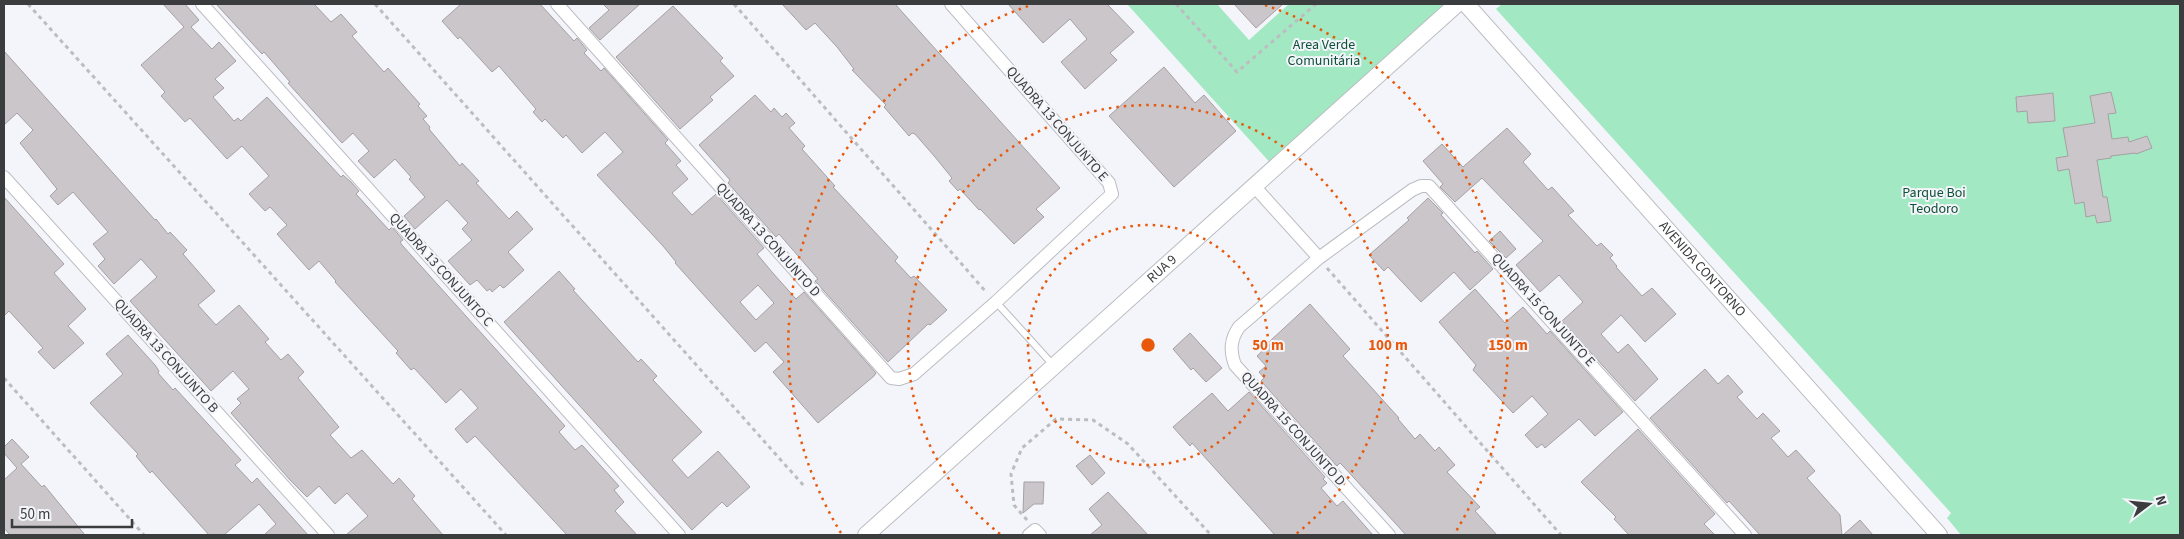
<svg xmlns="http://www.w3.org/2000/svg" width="2184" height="539" viewBox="0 0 2184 539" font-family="'Source Sans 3',sans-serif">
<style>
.green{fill:#a2e8c3}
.building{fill:#cbc6c9;stroke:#a6a0a3;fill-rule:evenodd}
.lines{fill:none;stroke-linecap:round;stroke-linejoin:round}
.service-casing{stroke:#bcbdc2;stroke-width:8}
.minor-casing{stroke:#bcbdc2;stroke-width:14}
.tertiary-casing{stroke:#bcbdc2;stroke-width:18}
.path{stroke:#bcbdc1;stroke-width:3;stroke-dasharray:4 4;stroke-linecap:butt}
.service{stroke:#fff;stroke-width:6}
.minor{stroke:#fff;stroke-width:12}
.tertiary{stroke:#fff;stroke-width:16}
.ring{fill:none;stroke:#e8590c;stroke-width:2.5;stroke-dasharray:2.5 5}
.labels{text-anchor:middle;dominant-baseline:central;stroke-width:4;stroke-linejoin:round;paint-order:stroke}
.park-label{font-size:14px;fill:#0f5136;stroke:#f4f5fa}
.street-label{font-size:14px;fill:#3b3c3e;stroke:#f4f5fa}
.centre{fill:#e8590c;stroke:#f4f5fa;stroke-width:2.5}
.ring-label{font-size:15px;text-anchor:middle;font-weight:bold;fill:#e8590c;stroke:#f4f5fa;stroke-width:4;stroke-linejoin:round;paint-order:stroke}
</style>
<rect width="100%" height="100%" fill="#f4f5fa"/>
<!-- green -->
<path class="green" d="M1127,4H1217L1249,40L1289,4H1457L1275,168Z
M1502,4H2180V535H1961L1947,518L1951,513L1496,9Z"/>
<!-- building -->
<path class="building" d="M163,4H185L199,20L191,27L212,49L219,42L236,61L215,79L224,88L213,97L234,121L238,118L241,121L267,97L341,177L343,175L351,182L359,191L356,194L389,230L392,227L403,240L400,242L402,245L565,426L559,432L575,450L582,445L619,486L614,490L624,502L615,511L637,535H567L475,436L467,443L455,429L478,408L461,389L446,403L414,368L411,370L396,353L398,351L335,282L336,281L319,261L309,270L277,234L287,225L270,207L265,211L249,194L269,176L242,146L227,159L190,118L185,122L161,96L165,92L141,65L184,27Z
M216,4H314L331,22L341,14L357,32L352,36L384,72L388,68L420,104L418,106L427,116L423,119L430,127L429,129L460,166L462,163L479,181L476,183L509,219L517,211L533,229L508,252L524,270L505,287L503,288L500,285L492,292L490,289L487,291L477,280L470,285L448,261L472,240L462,229L468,223L447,200L415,229L404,216L425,197L409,179L411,177L395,159L374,178L358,161L369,151L353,133L342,143L288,83L290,82L264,52L262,54Z
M461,4H540L574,41L577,38L587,50L584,53L601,71L604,68L668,140L665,143L681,161L676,165L688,179L672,193L692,215L716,194L764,248L757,254L772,272L796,299L804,292L876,373L874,376L818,423L773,372L784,362L766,342L755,352L675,263L676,262L663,246L597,175L623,152L605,132L582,153L566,135L563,138L545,119L542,122L533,112L536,109L499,66L492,72L460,37L458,39L442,21ZM758,285L774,303L756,320L740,302Z
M603,4H640L600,40L589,28L609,10Z
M782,4H895L1060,188L1036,209L1044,217L1014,244L980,209L979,210L960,189L958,191L949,181L952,178L935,157L915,134L912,133L909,136L884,107L886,105L852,70L854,69L837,47L815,23L806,30Z
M1008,4H1107L1134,32L1110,53L1117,60L1085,89L1061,62L1087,39L1070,19L1043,43Z
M1234,4H1283L1256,28Z
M673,6L723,58L720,61L734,76L710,97L713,100L680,129L616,57Z
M4,51L155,220L156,219L168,234L170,232L187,250L183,254L215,291L198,305L216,325L239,305L269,339L265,342L281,360L288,354L304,372L298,378L339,427L330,435L351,458L362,450L393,484L399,478L415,496L412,499L443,535H346L368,516L347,493L335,504L319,486L307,497L290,480L231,413L241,403L237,399L249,389L233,371L211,391L130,301L157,277L141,259L114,284L98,266L105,259L93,244L108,232L73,192L58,205L50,196L57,189L20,143L33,130L17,113L4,125Z
M1164,67L1195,103L1204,95L1236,131L1174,187L1109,116Z
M2111,92L2116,113L2108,114L2112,139L2128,137L2129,142L2147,136L2152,148L2136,154L2135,153L2111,156V158L2097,160L2103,197H2107L2111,221L2097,223L2095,215L2086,217L2084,202L2075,204L2069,169L2058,171L2056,158L2068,156L2063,128L2095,123L2090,96Z
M2053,93L2055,121L2028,123L2027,111L2017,112L2016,97Z
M755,95L771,112L774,108L782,117L786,113L795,123L789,128L805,146L802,149L835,186L833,187L898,257L895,261L911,278L914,276L947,310L930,325L928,324L888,362L815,281L818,279L779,234L776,237L728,183L730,180L699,145Z
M1507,128L1531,154L1523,162L1548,190L1552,187L1574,211L1568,215L1597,246L1601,243L1613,255L1610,258L1617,266L1616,267L1642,296L1652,288L1676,314L1645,342L1621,315L1601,334L1618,353L1628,344L1658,379L1635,401L1562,321L1583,302L1559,275L1540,292L1516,265L1543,241L1482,178L1455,202L1440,187L1443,184L1423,161L1442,144L1463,167Z
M4,197L64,264L54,273L86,309L68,326L84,343L54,369L38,352L43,348L9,311L4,316Z
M1428,198L1443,213L1441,215L1475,253L1477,251L1493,269L1470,290L1454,272L1421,302L1388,267L1384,271L1369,255L1409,220L1407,218Z
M1500,231L1516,249L1506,258L1489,241Z
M559,271L575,289L573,290L638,362L641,359L657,376L653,380L702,432L672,460L688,478L718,451L750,487L727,507L722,502L692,530L504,322Z
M1475,289L1505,323L1523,307L1547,334L1550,331L1623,412L1595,436L1579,419L1545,448L1542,444L1537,448L1525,435L1548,414L1532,396L1513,413L1473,370L1476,365L1439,322Z
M1310,304L1350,349L1343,356L1399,418L1398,419L1415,439L1420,434L1435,451L1439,447L1455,465L1447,472L1480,507L1475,511L1497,535H1406L1344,467L1340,463L1337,466L1261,381L1264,378L1259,372L1266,366L1257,356L1271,343L1270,341Z
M1190,333L1222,368L1206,382L1193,368L1191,370L1173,349Z
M128,335L155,365L159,371L158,373L173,390L175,388L241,460L235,465L252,483L257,478L308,535H264L276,524L259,504L224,535H209L152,471L150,473L136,456L138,454L90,403L123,374L106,354Z
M1705,369L1718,384L1728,375L1743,392L1737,397L1757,419L1763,413L1780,431L1771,438L1788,457L1796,450L1815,471L1807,478L1840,515L1842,535H1760L1729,501L1727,503L1650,418Z
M1249,392L1325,477L1323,479L1327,483L1321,488L1337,506L1343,501L1373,535H1275L1192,443L1190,446L1173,427L1212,393L1228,411Z
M1638,429L1715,514L1704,524L1715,535H1629L1614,519L1616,517L1581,482Z
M12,439L29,457L21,464L42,487L44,485L85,535H10L4,528V480L17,468L4,453V447Z
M1090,455L1105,473L1092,485L1076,466Z
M1024,482H1044L1043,504H1034L1023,513Z
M1108,492L1122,507L1148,535H1090L1102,525L1089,509Z
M1860,520L1873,535H1843Z"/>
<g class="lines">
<defs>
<path id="service" d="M996,302L1054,366"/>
<path id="minor" d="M202,4L679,535
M557,4L891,378L899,379L914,374L996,302L1112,194L1109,183L951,4
M4,177L328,535
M1254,186L1319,258
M1029,535L1035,530L1040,535
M1389,535L1235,365C1230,351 1230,340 1239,327L1319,258L1412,190L1421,186H1429L1745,535"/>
<g id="tertiary">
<path id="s1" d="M1466,4L1939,535"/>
<path id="s2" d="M866,535L1457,4"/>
</g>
</defs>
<!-- service casing -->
<use href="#service" class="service-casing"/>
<!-- minor casing -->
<use href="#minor" class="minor-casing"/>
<!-- tertiary casing -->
<use href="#tertiary" class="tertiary-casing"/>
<!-- path -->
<path class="path" d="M28,4L506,535
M375,4L804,486
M734,4L987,293
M1176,4L1237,72L1316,4
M1327,268L1561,535
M4,378L144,535
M1027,520L1014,505L1011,474L1022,448L1056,419L1093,420L1128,444L1211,535"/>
<!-- service -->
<use href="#service" class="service"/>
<!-- minor -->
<use href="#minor" class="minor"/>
<!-- tertiary -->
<use href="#tertiary" class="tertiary"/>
</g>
<!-- distance rings -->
<g class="ring">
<circle cx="1148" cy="345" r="120"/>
<path d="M1000 534A240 240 0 1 1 1296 534"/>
<path d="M841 533A360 360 0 0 1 1031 5M1265 5A360 360 0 0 1 1455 533"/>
</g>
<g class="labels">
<!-- park labels -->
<g class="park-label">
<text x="1324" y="45">Area Verde<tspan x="1324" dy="16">Comunitária</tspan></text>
<text x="1934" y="193">Parque Boi<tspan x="1934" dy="16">Teodoro</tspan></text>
</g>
<!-- street labels -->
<g class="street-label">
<text transform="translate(1057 124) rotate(49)">QUADRA 13 CONJUNTO E</text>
<text transform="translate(768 240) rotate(48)">QUADRA 13 CONJUNTO D</text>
<text stroke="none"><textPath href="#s1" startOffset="355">AVENIDA CONTORNO</textPath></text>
<text transform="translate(441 270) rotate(48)">QUADRA 13 CONJUNTO C</text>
<text stroke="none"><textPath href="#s2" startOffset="398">RUA 9</textPath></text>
<text transform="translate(1543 310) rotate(48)">QUADRA 15 CONJUNTO E</text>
<text transform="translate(166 356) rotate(48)">QUADRA 13 CONJUNTO B</text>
<text transform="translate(1293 429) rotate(48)">QUADRA 15 CONJUNTO D</text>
</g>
</g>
<circle cx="1148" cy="345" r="8" class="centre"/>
<g class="ring-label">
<text x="1268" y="350">50 m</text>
<text x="1388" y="350">100 m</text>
<text x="1508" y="350">150 m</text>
</g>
<!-- border -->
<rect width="2184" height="539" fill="none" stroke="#3b3c3e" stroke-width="10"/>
<!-- north arrow -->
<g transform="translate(2149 504) rotate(74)" stroke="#f4f5fa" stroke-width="4" paint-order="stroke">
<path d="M0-4L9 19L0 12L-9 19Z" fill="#3b3c3e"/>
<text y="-8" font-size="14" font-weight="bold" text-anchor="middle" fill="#3b3c3e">N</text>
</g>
<!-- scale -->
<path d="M12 519v8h120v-8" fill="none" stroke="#3b3c3e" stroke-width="2.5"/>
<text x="20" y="519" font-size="15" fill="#3b3c3e" stroke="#f4f5fa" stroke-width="4" paint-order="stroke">50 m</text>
</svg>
